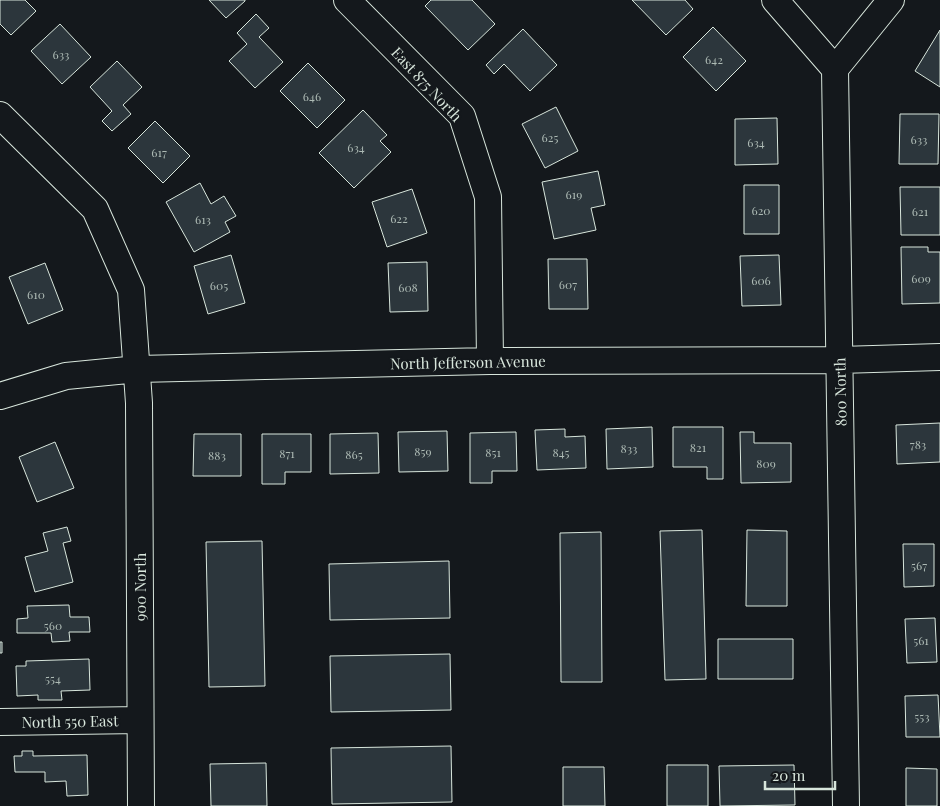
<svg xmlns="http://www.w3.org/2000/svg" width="940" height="806" viewBox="0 0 940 806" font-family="'Playfair Display',serif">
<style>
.building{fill:#2c363c;stroke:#d8e6dc}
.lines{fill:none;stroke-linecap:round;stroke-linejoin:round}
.minor-casing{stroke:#d8e6dc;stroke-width:28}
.minor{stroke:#14181c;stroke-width:26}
.labels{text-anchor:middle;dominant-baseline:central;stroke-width:4;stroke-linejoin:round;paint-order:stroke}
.number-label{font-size:12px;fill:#adbab4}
.street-label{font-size:15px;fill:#d8e6dc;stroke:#14181c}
</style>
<rect width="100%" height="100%" fill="#14181c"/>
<!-- building -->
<path class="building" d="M0,0H25L36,11L11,35L0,24Z
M209,0H245V1L226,18Z
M431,0H472L495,24L468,50L425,6Z
M632,0H685L693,9L666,35Z
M256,14L269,28L259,37L283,62L255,88L229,61L247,44L237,33Z
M60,24L91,57L62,84L31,51Z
M713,27L746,61L716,91L683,57Z
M523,29L557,65L530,91L504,64L494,74L486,65Z
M940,30V87L915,71Z
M117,61L142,87L123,105L131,114L112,131L102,121L112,111L90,87Z
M308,63L345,100L317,128L280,91Z
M556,107L578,151L545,168L522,124Z
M363,110L387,135L380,141L391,152L354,188L319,153Z
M900,114H939L938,164H899Z
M777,118L778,164L735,165V119Z
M155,121L190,156L163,183L128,148Z
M598,171L605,205L591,208L596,230L554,239L542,182Z
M200,183L211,204L224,196L236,216L225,222L230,232L194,252L166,202Z
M744,185H779V234H744Z
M900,187H940V235H901Z
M412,189L427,233L387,247L372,202Z
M901,247H928V252H940V303L902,304Z
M231,255L245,303L208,314L194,266Z
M779,255L781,305L742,306L740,256Z
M548,259H587L588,309H549Z
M427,262L428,311L390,312L388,263Z
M45,263L63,310L28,324L9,277Z
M940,423V462L897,464L896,425Z
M652,427L653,467L607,469L606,429Z
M673,427H723V479H707V467H673Z
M565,429V437L585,436L586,468L537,470L535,430Z
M447,431L448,471L399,472L398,432Z
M516,432L517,471H492V483H470V433Z
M740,432H754V443H791V482L741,483Z
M378,433L379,473L330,474V434Z
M194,434H241V476H193Z
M262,434H311V472H285V484H262Z
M55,442L74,488L37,502L19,457Z
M67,527L71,541L63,543L73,582L35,592L25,557L48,551L43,533Z
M702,530L706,679L665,680L660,531Z
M747,530L787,531V606H746Z
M601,532L602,682H561L560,533Z
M262,541L265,686L209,687L206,542Z
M903,544H934V586L904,587Z
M449,561L450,618L330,620L329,564Z
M69,605L70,617H89L90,632H69L70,641L52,642L51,633H17V619L28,618L27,606Z
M935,618L937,662L907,663L905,619Z
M718,639H793V679H718Z
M0,642H2V653H0Z
M450,654L451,710L331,712L330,656Z
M89,659L90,690L61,691L62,700H38V695L17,696L16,666H26V661Z
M938,695L940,737H906L905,696Z
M451,746L452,802L332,804L331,748Z
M22,751H33V756L87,755L88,795L67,796L66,781L45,782V772H15L14,756H22Z
M266,763L267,806H211L210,764Z
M667,765H708V806H667Z
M794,765L795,805L720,806L719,766Z
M563,767H604L605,806H563Z
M906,768L937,769V806H906Z"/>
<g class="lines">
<defs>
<path id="minor" d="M347,0L462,116L488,197L490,361
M775,0L835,69L846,806
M835,69L891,0
M0,115L95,209L131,290L139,403L141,806
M0,396L66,376L138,369L490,361L840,360L940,357
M0,722L140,720"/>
</defs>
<!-- minor casing -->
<use href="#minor" class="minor-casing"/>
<!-- minor -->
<use href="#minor" class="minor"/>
</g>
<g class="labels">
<!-- number labels -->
<g class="number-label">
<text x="61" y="54">633</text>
<text x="714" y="59">642</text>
<text x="312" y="96">646</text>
<text x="550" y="137">625</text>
<text x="919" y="139">633</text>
<text x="756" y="142">634</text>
<text x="356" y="147">634</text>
<text x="159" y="152">617</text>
<text x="574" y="194">619</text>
<text x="761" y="210">620</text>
<text x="920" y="211">621</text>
<text x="399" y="218">622</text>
<text x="203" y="219">613</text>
<text x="921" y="278">609</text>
<text x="761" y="280">606</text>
<text x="568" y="284">607</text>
<text x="219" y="285">605</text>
<text x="408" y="287">608</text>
<text x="36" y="294">610</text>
<text x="918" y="444">783</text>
<text x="698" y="447">821</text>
<text x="629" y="448">833</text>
<text x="423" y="451">859</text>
<text x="493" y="452">851</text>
<text x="561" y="452">845</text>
<text x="287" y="453">871</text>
<text x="354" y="454">865</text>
<text x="217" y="455">883</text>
<text x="766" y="463">809</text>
<text x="919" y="565">567</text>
<text x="53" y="625">560</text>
<text x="921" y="640">561</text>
<text x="53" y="678">554</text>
<text x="922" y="716">553</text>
</g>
<!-- street labels -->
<g class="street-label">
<text transform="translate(427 84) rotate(47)">East 875 North</text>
<text transform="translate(468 362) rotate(-1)">North Jefferson Avenue</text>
<text transform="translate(840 392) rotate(-91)">800 North</text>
<text transform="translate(140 587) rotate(-90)">900 North</text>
<text transform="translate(70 721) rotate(-1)">North 550 East</text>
</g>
</g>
<!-- scale -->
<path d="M765 781v8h70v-8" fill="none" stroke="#d8e6dc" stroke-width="2.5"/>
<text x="772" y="781" font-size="15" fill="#d8e6dc" stroke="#14181c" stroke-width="4" paint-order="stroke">20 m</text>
</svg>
